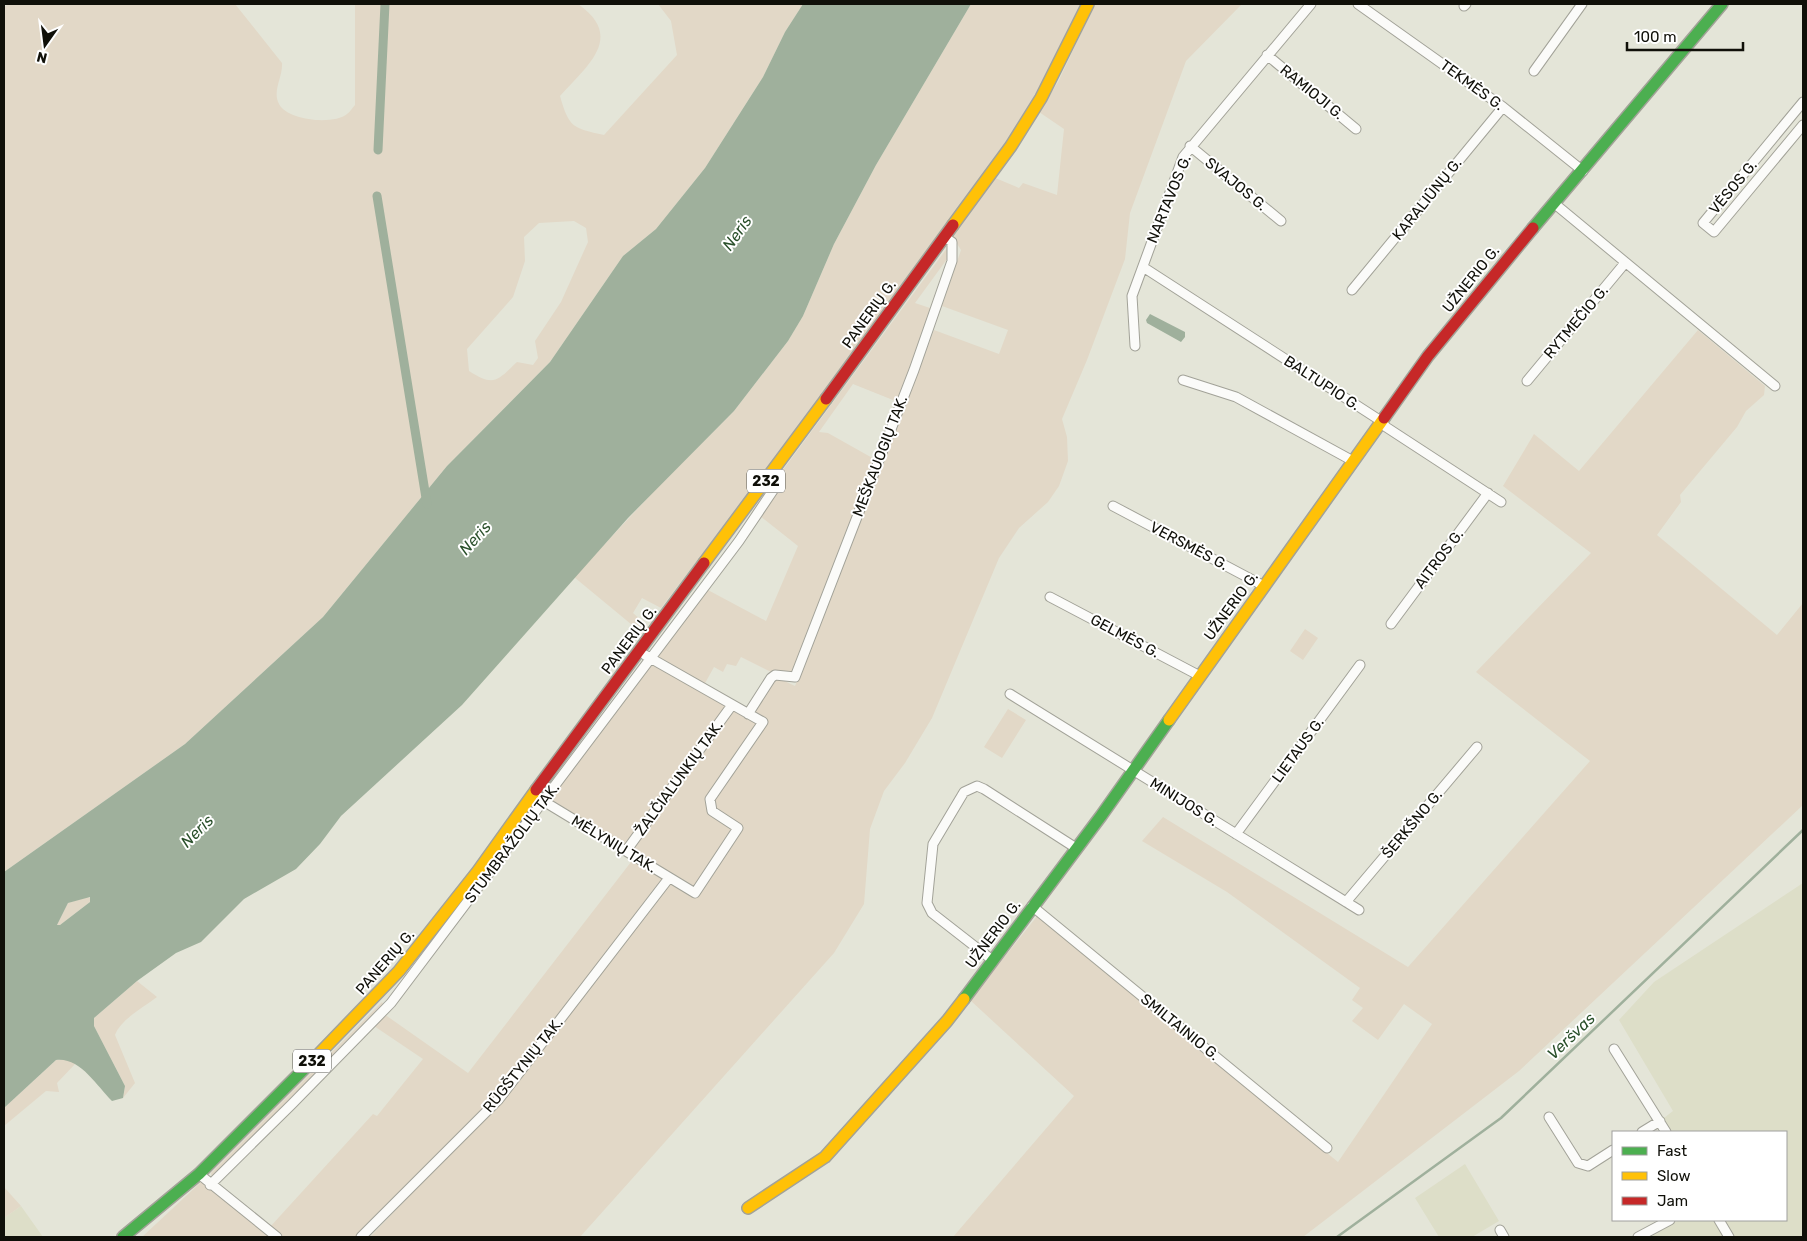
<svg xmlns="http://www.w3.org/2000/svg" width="1807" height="1241" viewBox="0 0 1807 1241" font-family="Rubik,sans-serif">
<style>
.built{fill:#dddec8}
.green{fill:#e2d8c7;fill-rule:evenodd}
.water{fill:#9fb09c;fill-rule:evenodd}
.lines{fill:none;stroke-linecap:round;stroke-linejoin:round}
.stream{stroke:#9fb09c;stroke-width:2.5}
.canal{stroke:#9fb09c;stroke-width:9}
.street-casing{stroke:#a2a298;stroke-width:11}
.fast-casing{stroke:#a2a298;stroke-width:14}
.slow-casing{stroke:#a2a298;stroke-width:14}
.jam-casing{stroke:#a2a298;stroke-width:14}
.street{stroke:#fbfbf9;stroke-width:9}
.fast{stroke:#4caf50;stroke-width:11}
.slow{stroke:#ffc107;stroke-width:11}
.jam{stroke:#c62828;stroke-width:11}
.labels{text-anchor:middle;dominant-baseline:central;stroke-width:4;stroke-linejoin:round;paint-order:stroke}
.shield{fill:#fff;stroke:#585853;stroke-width:1}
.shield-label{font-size:14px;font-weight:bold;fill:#101009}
.street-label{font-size:15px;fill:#101009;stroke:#fff}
.water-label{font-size:16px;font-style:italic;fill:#2a502b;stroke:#fff}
</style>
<rect width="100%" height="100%" fill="#e4e5d8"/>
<!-- built -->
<path class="built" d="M1803,883V1237H1729L1719,1220H1786V1132H1666L1660,1121L1673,1111L1619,1020L1654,982Z
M1465,1164L1499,1221L1472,1237H1439L1415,1198Z
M21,1206L43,1237H4V1218Z
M1679,1220H1714L1725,1237H1650Z"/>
<!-- green -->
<path class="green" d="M9,4H235L282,63C283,77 272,91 279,104C288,121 334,125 347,114C350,112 352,108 355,105V4H578C625,37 588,65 560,96C569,128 573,128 604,135L677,55L671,21L658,4H803L785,32L763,77L705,168L656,229L623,256L550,362L447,466L323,617L185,744L4,872V7ZM574,221L586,228L588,242L561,302L535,341L538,358L533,365L517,362C497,381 494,387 469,371L467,349L513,297L525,261L524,237L539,223Z
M971,4H1081L1029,108L941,233L766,470L661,608L642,598L633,613L647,625L643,634L574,577L657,488L734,411L788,341L803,316L834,244L876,165Z
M1095,4H1242L1186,61L1130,213L1125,259L1087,360L1062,419L1067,437L1068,461L1059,486L1048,502L1019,528L999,558L932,718L905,763L884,791L870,829L864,904L834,953L580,1237H370L511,1090L670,883L696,896L741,829L714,808L712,802L768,721L754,713L776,677L795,686L934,330L999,354L1008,330L942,306L961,250L951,234L993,177L1019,188L1023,183L1057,195L1064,129L1039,112L1058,82Z
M950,244V255L915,303L933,309L898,402L853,384L819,432L828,433L876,460L793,672L788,674L774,670L771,672L741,657L736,666L727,664L723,672L714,667L704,685L655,657L706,589L766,621L798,546L759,515L781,482L777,478Z
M1698,330L1765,386L1764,395L1746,411L1737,427L1680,495L1681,502L1657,535L1777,635L1803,603V805L1519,1071L1303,1237H953L1074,1096L970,1000L1038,915L1338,1162L1432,1024L1404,1004L1378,1040L1352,1021L1363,1008L1352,1000L1360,988L1227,892L1142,841L1163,817L1408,967L1590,761L1476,672L1591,553L1503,486L1534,434L1579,471Z
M1305,629L1318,638L1303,660L1290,651Z
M652,662L728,706L625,849L548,800Z
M731,709L756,722V724L707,803L734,828L694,890L628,851Z
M1008,709L1026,720L1002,758L984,747Z
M631,862H635L663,879L492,1103L358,1237H282L270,1227L373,1114L377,1116L423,1059L374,1026L384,1014L468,1073Z
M87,897L91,898L90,902L60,925H57L68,903Z
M137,981L157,997C144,1007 121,1019 115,1035L135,1083L123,1098L125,1086L94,1026V1018Z
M382,1002L384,1006L212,1179L211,1173Z
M66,1059L76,1063L57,1083L59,1092L46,1091L4,1126V1108L56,1060Z
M201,1182L204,1183L273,1237H142Z
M4,1187L21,1206L4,1218Z"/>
<!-- water -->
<path class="water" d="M803,4H971L876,165L834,244L803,316L788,341L734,411L628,518L462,705L341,816L320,844L296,869L244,899L201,942L176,953L137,981L94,1018V1026L125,1086L123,1098L112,1101C96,1085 80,1057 56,1060L4,1108V872L185,744L323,617L447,466L550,362L623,256L656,229L705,168L763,77L785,32ZM90,897V902L60,925H57L68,903Z
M1150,314L1185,332V337L1181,342L1147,323L1146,320Z"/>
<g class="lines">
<!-- stream -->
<path class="stream" d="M1337,1237L1501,1118L1803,830"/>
<!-- canal -->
<path class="canal" d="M378,150L385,4
M377,196L427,504"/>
<defs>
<path id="street" d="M1358,4L1503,107L1583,171
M1464,6L1466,4
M1267,55L1356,129
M1534,71L1582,4
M1803,102L1703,223L1714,232L1803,125
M1190,146L1281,221
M1555,204L1775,386
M1143,267L1381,421L1386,427L1501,502
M1352,290L1503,107
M1135,346L1132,296L1183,157L1311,4
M1183,380L1236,397L1353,461
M1527,381L1625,263
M1113,506L1264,586
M1050,597L1200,676
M1391,624L1488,493
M1010,694L1359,910
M748,714L771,678L775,675L795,677L914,370L952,261V242L944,237
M540,799L695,893L738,828L712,811L710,799L763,722L645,655
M1236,834L1360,665
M626,851L732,705
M1346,902L1477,747
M1032,906L1327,1148
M991,959L932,913L927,903L933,844L964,792L977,786L984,789L1076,848
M1614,1049L1666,1132
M1549,1117L1578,1163L1588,1166L1613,1150
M1642,1132L1660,1121
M199,1174L277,1237
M210,1185L292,1104L391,1003L739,541L776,486L772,473
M1719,1220L1729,1237
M1500,1230L1504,1237
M361,1237L499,1099L669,878
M1638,1237L1670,1220"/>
<path id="fast" d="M1533,228L1722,4
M964,999L1101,816L1169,720
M123,1237L199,1174L315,1058"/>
<path id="slow" d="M953,225L1011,146L1041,98L1088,4
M704,563L826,399
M1169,720L1384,418
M315,1058L399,971L478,871L536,790
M748,1208L825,1157L947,1021L964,999"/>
<path id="jam" d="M826,399L953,225
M1384,418L1428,356L1533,228
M536,790L704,563"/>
</defs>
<!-- street casing -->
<use href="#street" class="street-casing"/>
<!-- fast casing -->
<use href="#fast" class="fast-casing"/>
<!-- slow casing -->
<use href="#slow" class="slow-casing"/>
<!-- jam casing -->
<use href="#jam" class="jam-casing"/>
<!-- street -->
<use href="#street" class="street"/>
<!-- fast -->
<use href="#fast" class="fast"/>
<!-- slow -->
<use href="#slow" class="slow"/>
<!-- jam -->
<use href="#jam" class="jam"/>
</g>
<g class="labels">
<!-- shield labels -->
<g class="shield">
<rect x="747" y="469.5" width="38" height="23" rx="4"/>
<rect x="293" y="1049.5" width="38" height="23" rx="4"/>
</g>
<g class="shield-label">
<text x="766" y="481">232</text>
<text x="312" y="1061">232</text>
</g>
<!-- street labels -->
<g class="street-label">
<text transform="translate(1472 85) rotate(36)">TEKMĖS G.</text>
<text transform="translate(1312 92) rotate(39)">RAMIOJI G.</text>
<text transform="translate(1236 184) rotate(39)">SVAJOS G.</text>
<text transform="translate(1733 187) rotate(-50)">VĖSOS G.</text>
<text transform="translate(1169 199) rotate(-68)">NARTAVOS G.</text>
<text transform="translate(1427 199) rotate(-51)">KARALIŪNŲ G.</text>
<text transform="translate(1471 279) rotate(-51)">UŽNERIO G.</text>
<text transform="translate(869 314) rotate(-54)">PANERIŲ G.</text>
<text transform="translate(1576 322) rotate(-50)">RYTMEČIO G.</text>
<text transform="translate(1322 383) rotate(33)">BALTUPIO G.</text>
<text transform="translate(880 456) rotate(-69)">MEŠKAUOGIŲ TAK.</text>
<text transform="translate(1189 546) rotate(28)">VERSMĖS G.</text>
<text transform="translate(1439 559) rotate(-53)">AITROS G.</text>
<text transform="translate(1231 606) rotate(-54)">UŽNERIO G.</text>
<text transform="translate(1125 636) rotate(28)">GELMĖS G.</text>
<text transform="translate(629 640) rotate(-53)">PANERIŲ G.</text>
<text transform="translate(1298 750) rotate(-54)">LIETAUS G.</text>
<text transform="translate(679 778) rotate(-54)">ŽALČIALUNKIŲ TAK.</text>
<text transform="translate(1184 802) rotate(32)">MINIJOS G.</text>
<text transform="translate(1412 824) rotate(-50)">ŠERKŠNO G.</text>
<text transform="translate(512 843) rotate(-53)">STUMBRAŽOLIŲ TAK.</text>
<text transform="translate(614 844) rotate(31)">MĖLYNIŲ TAK.</text>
<text transform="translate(993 934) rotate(-53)">UŽNERIO G.</text>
<text transform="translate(385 962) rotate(-49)">PANERIŲ G.</text>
<text transform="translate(1180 1027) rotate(39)">SMILTAINIO G.</text>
<text transform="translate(523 1065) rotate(-51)">RŪGŠTYNIŲ TAK.</text>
</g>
<!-- water labels -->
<g class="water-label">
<text transform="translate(737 233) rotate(-55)">Neris</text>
<text transform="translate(475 538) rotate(-48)">Neris</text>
<text transform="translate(197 831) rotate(-45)">Neris</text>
<text transform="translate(1571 1036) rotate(-44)">Veršvas</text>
</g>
</g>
<!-- border -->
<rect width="1807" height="1241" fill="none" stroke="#101009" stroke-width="10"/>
<!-- legend -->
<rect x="1612" y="1131" width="175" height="90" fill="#ffffff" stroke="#9f9f9d"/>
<rect x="1622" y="1147" width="25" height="8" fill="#4caf50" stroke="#9f9f9d"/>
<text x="1657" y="1156" font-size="15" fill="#101009">Fast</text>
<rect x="1622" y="1172" width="25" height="8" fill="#ffc107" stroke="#9f9f9d"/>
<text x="1657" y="1181" font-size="15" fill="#101009">Slow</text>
<rect x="1622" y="1197" width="25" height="8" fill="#c62828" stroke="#9f9f9d"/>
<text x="1657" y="1206" font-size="15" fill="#101009">Jam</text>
<!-- north arrow -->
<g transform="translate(45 45) rotate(194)" stroke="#ffffff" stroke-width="4" paint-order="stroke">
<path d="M0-4L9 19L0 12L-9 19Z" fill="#101009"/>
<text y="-8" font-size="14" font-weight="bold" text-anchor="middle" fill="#101009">N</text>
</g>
<!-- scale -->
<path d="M1627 42v8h116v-8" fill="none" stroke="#101009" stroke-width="2.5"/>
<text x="1634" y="42" font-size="15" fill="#101009" stroke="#ffffff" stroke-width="4" paint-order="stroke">100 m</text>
</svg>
